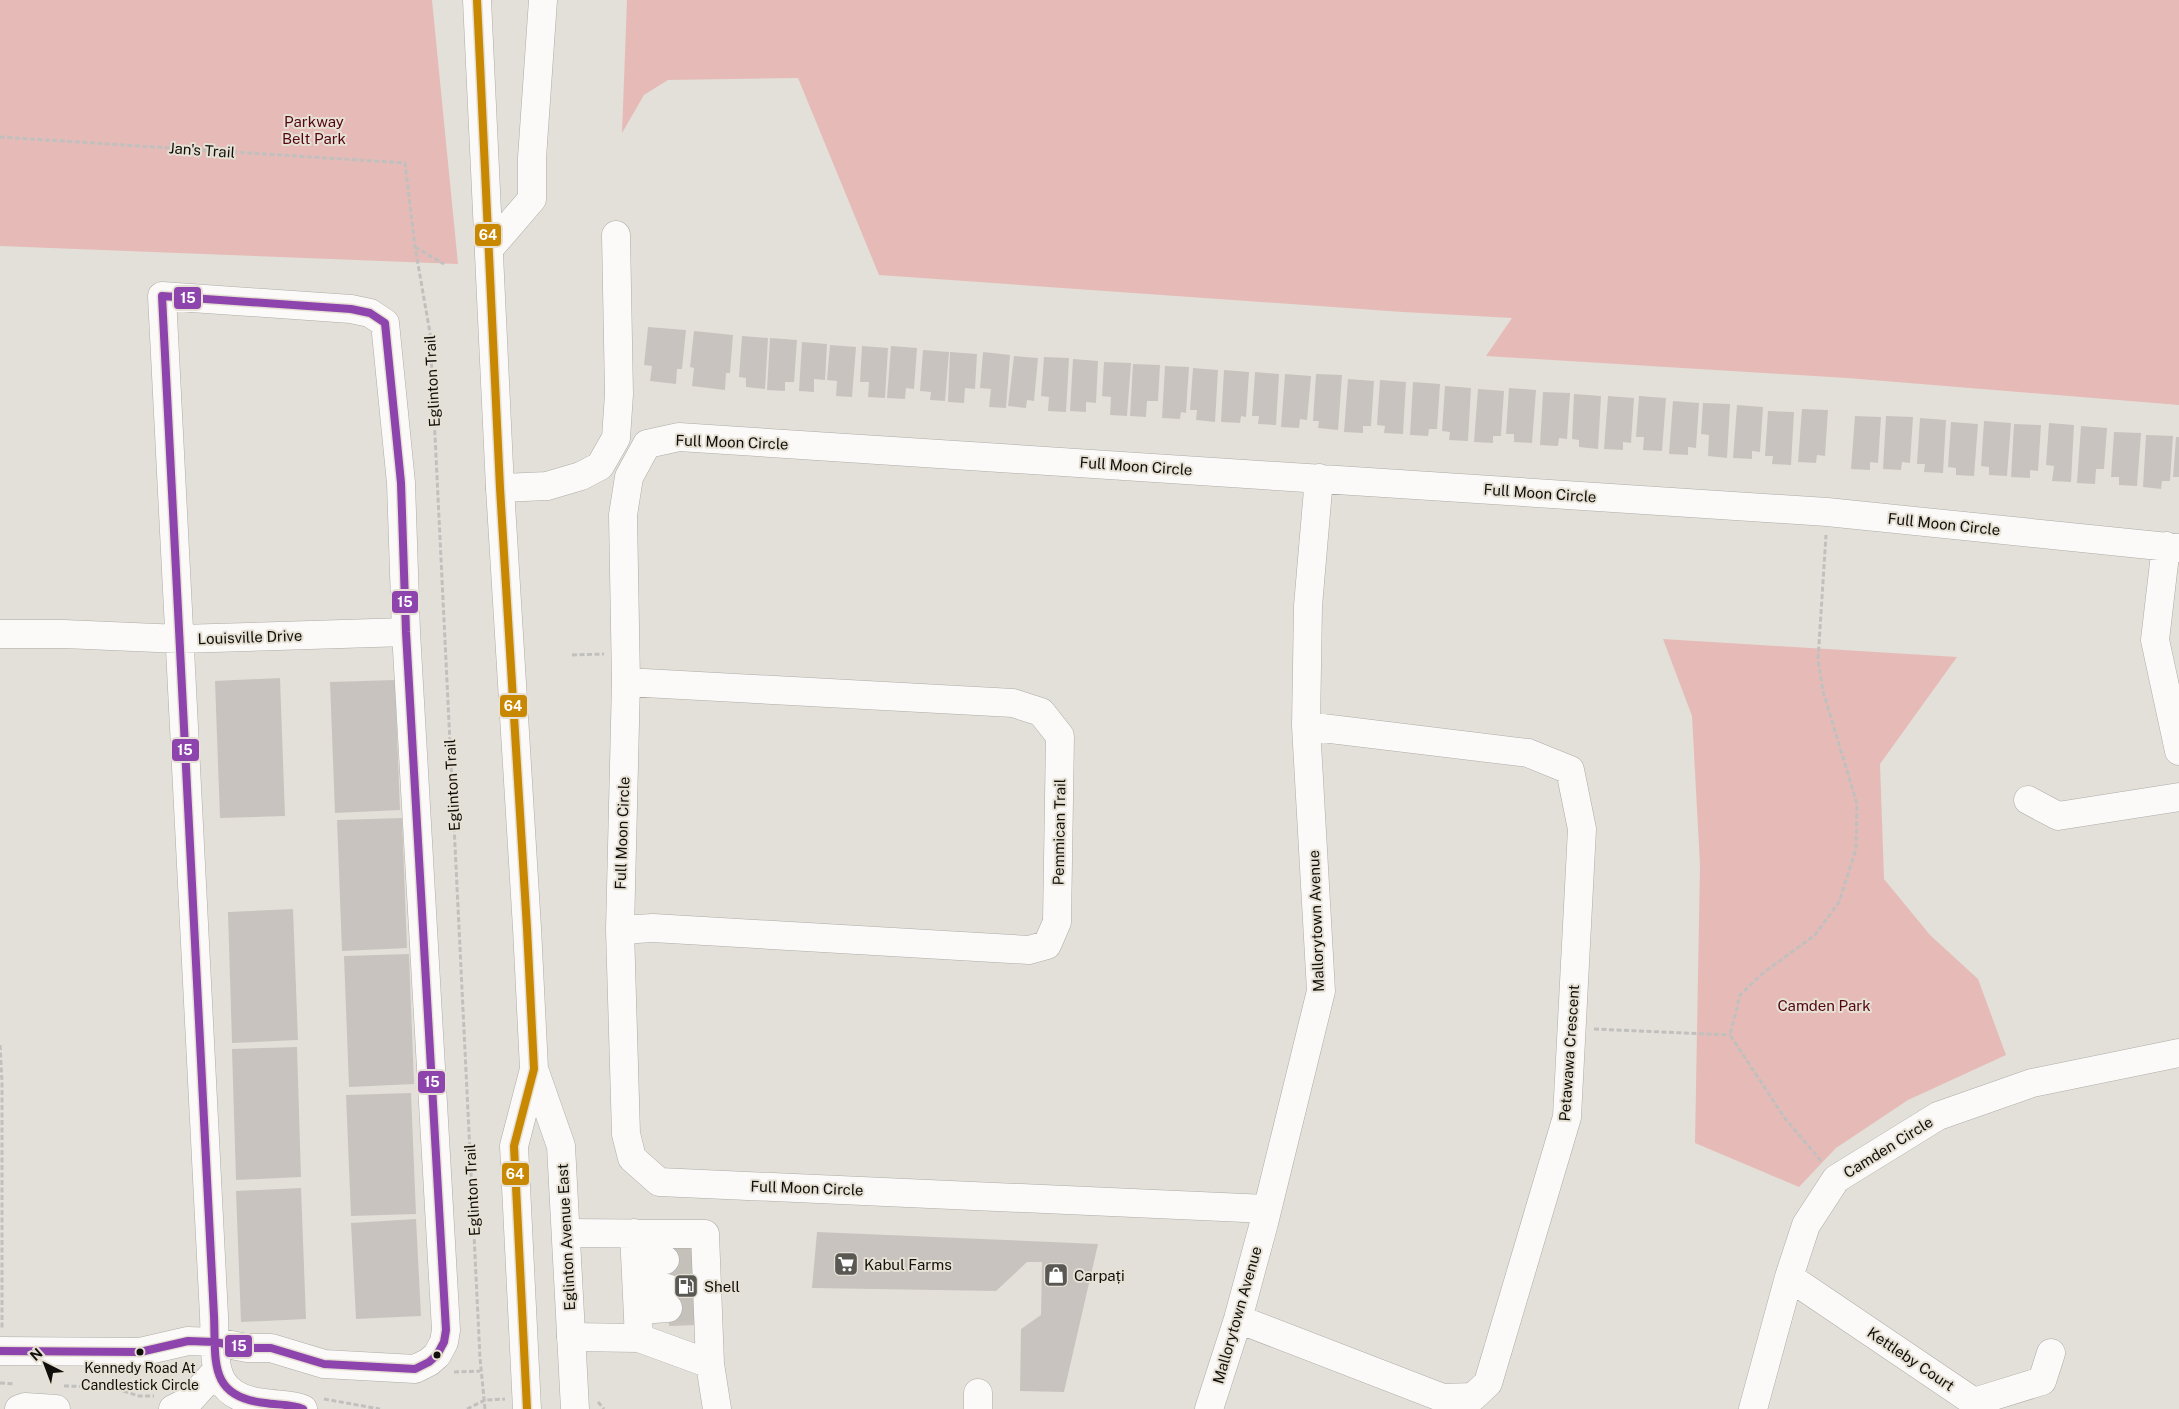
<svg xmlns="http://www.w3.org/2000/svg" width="2179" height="1409" viewBox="0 0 2179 1409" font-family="'Public Sans',sans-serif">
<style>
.green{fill:#e6bbb7}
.building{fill:#c8c3bf}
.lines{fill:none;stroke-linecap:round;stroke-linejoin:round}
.minor-tunnel{stroke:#c4c1ba;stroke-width:28;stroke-dasharray:28 14;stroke-linecap:butt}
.minor-casing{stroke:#aeaba6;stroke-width:29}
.major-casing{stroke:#aeaba6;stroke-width:29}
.highway-casing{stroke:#aeaba6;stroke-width:29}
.path{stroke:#c1c0be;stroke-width:3;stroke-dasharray:5 2.5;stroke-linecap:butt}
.minor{stroke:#fbfaf9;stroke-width:28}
.major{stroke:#fbfaf9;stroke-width:28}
.highway{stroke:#fbfaf9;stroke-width:28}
.bus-1-casing{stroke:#e7e1d5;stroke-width:11}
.bus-2-casing{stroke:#e7e1d5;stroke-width:11}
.bus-1{stroke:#8e44ad;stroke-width:8}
.bus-2{stroke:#c98802;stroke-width:8}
.bus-dot{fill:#110f0b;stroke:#e7e1d5;stroke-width:2}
.labels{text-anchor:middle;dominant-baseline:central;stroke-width:4;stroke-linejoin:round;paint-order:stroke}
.bus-label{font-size:14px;fill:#110f0b;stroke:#e7e1d5}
.park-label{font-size:15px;fill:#530512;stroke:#e7e1d5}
.street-label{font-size:15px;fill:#110f0b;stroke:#e7e1d5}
.poi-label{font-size:15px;fill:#110f0b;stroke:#e7e1d5;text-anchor:start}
.line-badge{stroke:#e7e1d5;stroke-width:2}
.badge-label{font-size:14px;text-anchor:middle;font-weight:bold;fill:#fff}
</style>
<rect width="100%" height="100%" fill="#e3e0d9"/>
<!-- green -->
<path class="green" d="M0,0H432L458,264L0,246Z
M627,0H2179V405L1847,378L1486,356L1512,318L1403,312L879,275L798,78L668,80L644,95L622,133Z
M1663,639L1957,657L1880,764L1884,879L1930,935L1978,979L2006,1055L1908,1100L1836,1148L1799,1187L1695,1143L1700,865L1692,716Z"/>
<!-- building -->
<path class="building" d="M648,327L686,330L682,369H677L676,384L650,381L652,366L644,365Z
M694,331L733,335L730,373H726L725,390L692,386L694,368L690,367Z
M742,336L768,338L765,389L746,387V378L739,377Z
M770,338L797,340L794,382H785V391L767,390Z
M802,342L827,344L825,380L814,379V392L799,391Z
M830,345L856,347L852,397L836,396L837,381L827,380Z
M862,346L888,348L885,398L868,397L869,382H860Z
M891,346L917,348L914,389L906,388L905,399L887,398Z
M923,350L949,352L945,401L930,400L931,392L920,391Z
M950,352L977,354L975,389L965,388L964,403L948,402Z
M983,352L1010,355L1006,408L989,407L991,389L980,388Z
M1014,356L1038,358L1034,401L1027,400L1026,408L1008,406Z
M1044,357L1069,358L1066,412L1048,411L1049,397L1041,396Z
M1073,359L1098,361L1096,403L1086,402V412L1070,411Z
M1104,362L1131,363L1127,416L1110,415L1111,397L1102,396Z
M1133,364L1160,365L1158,401H1147L1146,417L1130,416Z
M1165,366L1189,367L1186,413L1181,412L1180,419L1162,418Z
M1193,368L1218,370L1215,422L1196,420L1197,410H1190Z
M1224,370L1249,372L1246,417L1241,416L1240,423L1221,422Z
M1255,372L1279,374L1276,425L1258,424L1259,416H1252Z
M1285,374L1311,376L1307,420L1300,419L1299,428L1281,427Z
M1316,374L1342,375L1338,430L1318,428L1319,421H1313Z
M1348,379L1374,381L1371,426H1363V433L1344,432Z
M1380,380L1406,382L1403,434L1384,433L1385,426L1377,425Z
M1413,382L1440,384L1437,429H1429L1428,436L1410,435Z
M1445,386L1471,388L1468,441L1449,440L1450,432L1442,431Z
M1509,388L1536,390L1532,443L1514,442V434H1506Z
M1478,389L1504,391L1501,436H1493V443L1474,442Z
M1543,392L1570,393L1567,439L1559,438L1558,446L1540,445Z
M1574,394L1601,396L1598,449L1579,447V440L1572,439Z
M1608,396L1634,398L1631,443L1623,442V450L1604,449Z
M1639,396L1666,398L1662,451L1643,450L1644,437H1636Z
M1673,401L1699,403L1696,448L1688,447V455L1669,454Z
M1703,403L1730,404L1727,458L1708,456L1709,435L1701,434Z
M1737,405L1763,407L1760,452L1752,451V459L1733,458Z
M1802,409L1828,410L1825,456L1817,455L1816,463L1798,462Z
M1768,411L1794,412L1791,465L1772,464L1773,456H1765Z
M1855,416L1881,417L1878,463L1870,462V470L1851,469Z
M1886,416L1913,417L1910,463L1902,462L1901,470L1883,469Z
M1920,418L1946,420L1943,473L1924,472L1925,464H1917Z
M1984,421L2011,423L2007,476L1989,475V467L1981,466Z
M1951,422L1978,424L1974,476L1956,475V468L1948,467Z
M2049,423L2074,425L2071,482L2052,481L2054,466L2046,465Z
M2014,424L2041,425L2038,471L2030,470V478L2011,477Z
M2081,426L2107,428L2104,469H2096L2095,484L2077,483Z
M2114,432L2141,433L2137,486L2119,485V477H2111Z
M2146,435L2173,436L2170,481H2162L2161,489L2143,487Z
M2176,437H2179V477H2173Z
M280,678L285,816L220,818L215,681Z
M395,680L400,810L335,813L330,682Z
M402,818L407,948L342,951L337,820Z
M293,909L298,1040L232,1043L228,912Z
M409,954L414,1084L349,1087L344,956Z
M297,1047L301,1177L236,1180L232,1049Z
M411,1093L416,1214L351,1216L346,1095Z
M301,1188L306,1319L241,1322L236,1191Z
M416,1219L421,1316L356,1319L351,1223Z
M817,1232L1098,1244L1064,1392L1020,1391L1021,1329L1041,1315L1042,1262H1027L996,1291L812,1288Z
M695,1242L699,1325L669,1326L665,1244Z"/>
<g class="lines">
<!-- minor-tunnel -->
<path class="minor-tunnel" d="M665,1260L696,1258
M667,1288L697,1287
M668,1308L698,1306"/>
<defs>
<path id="minor" d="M500,488L547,486L581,476L600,466L616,438L619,394L616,235
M2166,546L2155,640L2179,751
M0,634H64L180,639L406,632
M2028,800L2058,816L2179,797
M620,930L653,928L1029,950L1047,945L1057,922L1060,736L1041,712L1013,703L626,682
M1267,1209L659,1182L632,1158L626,1134L620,930L626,682L623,515L629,477L647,444L679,437L1827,512L2179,548
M566,1233L705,1234L710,1364L717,1409
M634,1233L639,1338
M636,1261L665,1260
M1789,1277L1974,1402L2042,1381L2051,1353
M638,1289L667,1288
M639,1310L668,1308
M1238,1319L1443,1398L1473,1397L1488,1383L1567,1117L1582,829L1570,770L1528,753L1306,726
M571,1337L639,1338L710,1364
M0,1351L140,1352L188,1341L215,1342L247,1348H271L324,1364L415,1369L429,1362L437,1355L444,1342L446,1330L406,632L401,483L385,323L370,313L351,309L162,296L214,1316C216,1361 208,1397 265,1403C276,1405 293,1404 303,1409
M173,1409L189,1401L216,1371
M978,1409V1393
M1209,1409L1238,1319L1264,1223L1321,991L1306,726L1308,606L1319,478
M1753,1409L1789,1277L1806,1225L1836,1179L1938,1116L2032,1083L2179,1053"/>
<path id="major" d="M477,0L500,488L527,928L534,1069L514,1146L527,1409
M534,1069L561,1146L575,1409
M19,1409L25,1407L56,1409"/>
<path id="highway" d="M489,249L532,199V158L543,0"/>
</defs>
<!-- minor casing -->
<use href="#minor" class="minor-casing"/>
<!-- major casing -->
<use href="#major" class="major-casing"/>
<!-- highway casing -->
<use href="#highway" class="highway-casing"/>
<!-- path -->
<path class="path" d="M0,137L405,163L415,247L430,333L480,1358L485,1409
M415,247L444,264
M572,655L604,654
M1594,1029L1730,1035
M0,1045L2,1082V1328
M1821,1161L1784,1117L1730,1035L1740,995L1763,973L1815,935L1839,902L1856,849L1857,804L1823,691L1818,660L1826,535
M454,1372L480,1371
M0,1383L15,1384
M64,1386L110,1387L139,1396H154
M324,1399L380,1409
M598,1402L604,1409
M467,1409L485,1400L505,1399"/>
<!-- minor -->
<use href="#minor" class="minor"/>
<!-- major -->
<use href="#major" class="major"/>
<!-- highway -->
<use href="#highway" class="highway"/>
<defs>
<path id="bus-1" d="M0,1351L140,1352L188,1341L215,1342L247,1348H271L324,1364L415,1369L429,1362L437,1355L444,1342L446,1330L406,632L401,483L385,323L370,313L351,309L162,296L214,1316C216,1361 208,1397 265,1403C276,1405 293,1404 303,1409"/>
<path id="bus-2" d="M477,0L500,488L527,928L534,1069L514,1146L527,1409"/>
</defs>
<!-- bus-1 casing -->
<use href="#bus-1" class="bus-1-casing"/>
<!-- bus-2 casing -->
<use href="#bus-2" class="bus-2-casing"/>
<!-- bus-1 -->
<use href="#bus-1" class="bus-1"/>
<!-- bus-2 -->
<use href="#bus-2" class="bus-2"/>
</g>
<!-- icons -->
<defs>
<symbol id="supermarket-square" viewBox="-11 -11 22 22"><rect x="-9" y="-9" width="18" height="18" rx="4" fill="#5a5853" stroke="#e7e1d5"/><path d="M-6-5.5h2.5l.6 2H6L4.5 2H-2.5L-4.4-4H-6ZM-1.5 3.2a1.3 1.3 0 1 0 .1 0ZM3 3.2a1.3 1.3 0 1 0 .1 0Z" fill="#fff"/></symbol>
<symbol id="shop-square" viewBox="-11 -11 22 22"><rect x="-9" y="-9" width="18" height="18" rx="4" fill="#5a5853" stroke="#e7e1d5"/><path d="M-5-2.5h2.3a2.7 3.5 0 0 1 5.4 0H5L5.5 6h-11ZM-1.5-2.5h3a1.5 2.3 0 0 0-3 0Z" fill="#fff"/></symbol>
<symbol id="fuel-square" viewBox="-11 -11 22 22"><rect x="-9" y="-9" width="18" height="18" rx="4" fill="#5a5853" stroke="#e7e1d5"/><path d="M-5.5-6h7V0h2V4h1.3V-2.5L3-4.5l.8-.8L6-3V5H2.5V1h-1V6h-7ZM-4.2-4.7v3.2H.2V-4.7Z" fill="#fff"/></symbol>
</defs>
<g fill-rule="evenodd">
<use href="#supermarket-square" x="832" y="1250" width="28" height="28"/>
<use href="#shop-square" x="1042" y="1261" width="28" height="28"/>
<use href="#fuel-square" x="672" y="1272" width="28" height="28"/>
</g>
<!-- markers -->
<g class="bus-dot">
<circle cx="140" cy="1352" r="4.5"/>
<circle cx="437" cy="1355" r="4.5"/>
</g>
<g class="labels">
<!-- bus labels -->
<g class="bus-label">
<text x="140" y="1368">Kennedy Road At<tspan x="140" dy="17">Candlestick Circle</tspan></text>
</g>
<!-- park labels -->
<g class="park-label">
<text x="314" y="121">Parkway<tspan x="314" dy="17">Belt Park</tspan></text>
<text x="1824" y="1005">Camden Park</text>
</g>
<!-- street labels -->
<g class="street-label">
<text transform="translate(202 150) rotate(4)">Jan's Trail</text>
<text transform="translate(432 381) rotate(-93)">Eglinton Trail</text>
<text transform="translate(732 442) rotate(2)">Full Moon Circle</text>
<text transform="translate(1136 466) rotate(4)">Full Moon Circle</text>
<text transform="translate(1540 493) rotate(4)">Full Moon Circle</text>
<text transform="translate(1944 524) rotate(6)">Full Moon Circle</text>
<text transform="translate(250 637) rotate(-2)">Louisville Drive</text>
<text transform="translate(452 785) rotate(-93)">Eglinton Trail</text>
<text transform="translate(1059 832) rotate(-89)">Pemmican Trail</text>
<text transform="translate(622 833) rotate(-88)">Full Moon Circle</text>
<text transform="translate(1316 921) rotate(-92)">Mallorytown Avenue</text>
<text transform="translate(1569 1053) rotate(-86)">Petawawa Crescent</text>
<text transform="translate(1888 1147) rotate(-32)">Camden Circle</text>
<text transform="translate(807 1188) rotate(2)">Full Moon Circle</text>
<text transform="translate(472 1190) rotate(-93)">Eglinton Trail</text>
<text transform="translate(566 1237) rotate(-93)">Eglinton Avenue East</text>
<text transform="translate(1237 1315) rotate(-74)">Mallorytown Avenue</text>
<text transform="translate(1911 1359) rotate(34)">Kettleby Court</text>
</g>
<!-- poi labels -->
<g class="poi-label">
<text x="864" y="1264">Kabul Farms</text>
<text x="1074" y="1275">Carpați</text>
<text x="704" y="1286">Shell</text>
</g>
</g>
<g class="line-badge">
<rect x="474" y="223" width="28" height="24" rx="5" fill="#c98802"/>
<rect x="173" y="286" width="29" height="24" rx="5" fill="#8e44ad"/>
<rect x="391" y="590" width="28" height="24" rx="5" fill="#8e44ad"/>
<rect x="499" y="694" width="29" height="24" rx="5" fill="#c98802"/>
<rect x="171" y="738" width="29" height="24" rx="5" fill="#8e44ad"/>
<rect x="417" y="1070" width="29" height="24" rx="5" fill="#8e44ad"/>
<rect x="501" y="1162" width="29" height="24" rx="5" fill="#c98802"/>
<rect x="224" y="1334" width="29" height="24" rx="5" fill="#8e44ad"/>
</g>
<g class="badge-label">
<text x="488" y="240">64</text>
<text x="188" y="303">15</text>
<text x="405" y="607">15</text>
<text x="513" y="711">64</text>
<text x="185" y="755">15</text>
<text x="432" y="1087">15</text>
<text x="515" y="1179">64</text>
<text x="239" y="1351">15</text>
</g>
<!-- north arrow -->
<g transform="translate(45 1364) rotate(318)" stroke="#e7e1d5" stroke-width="4" paint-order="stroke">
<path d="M0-4L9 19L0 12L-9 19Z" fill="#110f0b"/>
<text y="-8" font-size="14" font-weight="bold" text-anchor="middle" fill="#110f0b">N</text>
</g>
</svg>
